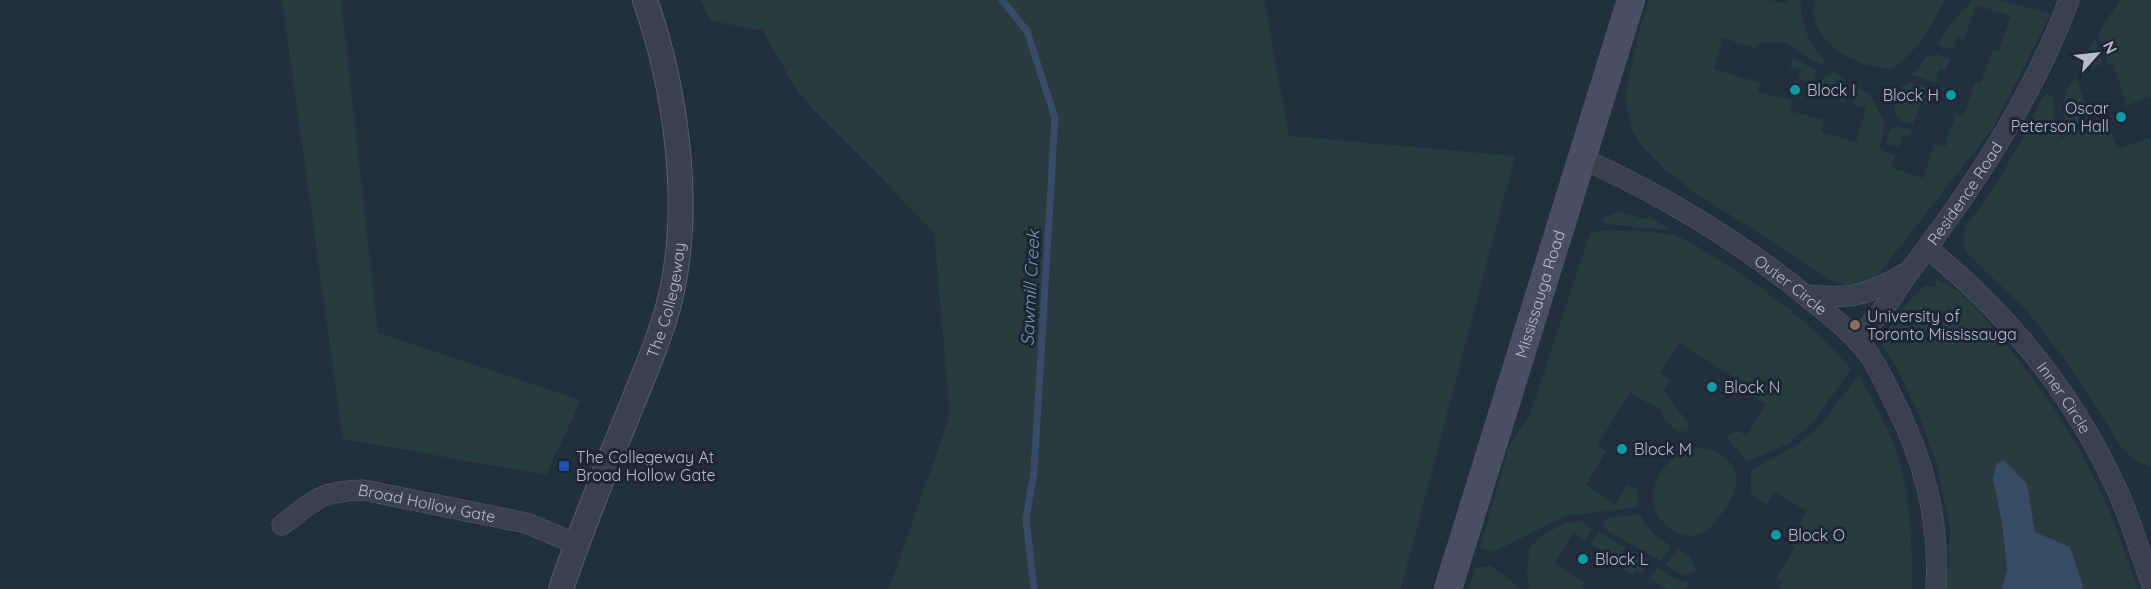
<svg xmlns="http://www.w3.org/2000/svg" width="2151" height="589" viewBox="0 0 2151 589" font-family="Quicksand,sans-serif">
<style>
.green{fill:#263c3f}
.water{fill:#394c67}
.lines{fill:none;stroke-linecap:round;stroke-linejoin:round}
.stream{stroke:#394c67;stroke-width:7}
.minor-casing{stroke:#565f6c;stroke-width:21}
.tertiary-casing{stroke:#565f6c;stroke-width:26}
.secondary-casing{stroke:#565f6c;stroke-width:28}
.minor{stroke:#38414e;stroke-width:20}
.tertiary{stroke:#38414e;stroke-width:24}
.secondary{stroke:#465061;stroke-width:27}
.culture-dot{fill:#0f9aa8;stroke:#1d2633;stroke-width:2}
.education-dot{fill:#8d6e63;stroke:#1d2633;stroke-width:2}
.transit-dot{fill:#1a4fb4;stroke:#1d2633;stroke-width:2}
.labels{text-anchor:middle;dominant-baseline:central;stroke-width:6;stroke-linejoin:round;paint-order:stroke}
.poi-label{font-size:16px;fill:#b4bcc9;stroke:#1d2633;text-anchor:start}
.street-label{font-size:16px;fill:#b4bcc9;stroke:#1d2633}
.water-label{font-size:18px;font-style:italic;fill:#7c92b1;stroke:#1d2633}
</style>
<rect width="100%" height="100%" fill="#242f3e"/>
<!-- green -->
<path class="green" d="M282,0H341L378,333L581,400L546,475L343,439Z
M701,0H1264L1289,136L1515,156L1401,589H889L950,415L934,232L799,94L762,30L710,21Z
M1649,0H1770L1787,5L1789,0H1801C1800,25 1809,44 1826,61L1821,65C1812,60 1788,41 1778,42C1772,42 1765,43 1759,44L1755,48L1723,38L1714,69L1760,83L1758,92L1792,100L1790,111L1824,120L1821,132L1856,142L1866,108L1852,104L1857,88L1869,93L1883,119L1885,126L1880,146L1881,150L1895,156L1891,168L1923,178L1934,144L1945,147L1956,114L1964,116L1975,82L1981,83L1993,49L1999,51L2011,16L1976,5L1964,39L1957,37L1953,50L1937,45L1950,25L1973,0H2000L2051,14L1993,128L1873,281L1856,287L1834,282L1690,189L1666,170L1639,143L1631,128L1625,95L1639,32Z
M1815,0H1945C1933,24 1915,54 1892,69C1858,68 1805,42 1815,0Z
M2120,0H2151V97L2127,105L2113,64L2109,65L2098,33Z
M2095,39L2103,64L2084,69L2081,61Z
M1936,54L1950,59L1946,71L1939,69L1935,82L1912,75L1926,58Z
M1793,57L1815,70L1816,78L1812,83L1798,79L1801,70L1790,67Z
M1835,72C1848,81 1848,87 1844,102L1831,98L1833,89L1819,85L1825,76Z
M2077,80L2096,134L2110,129L2117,149L2151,138V467L2136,461L2124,451L2068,364L2027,311L1967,253L1963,242L1966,226L1992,191L2023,138L2042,98L2047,94L2053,96L2055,124L2059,136L2063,138L2065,136C2063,116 2061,99 2071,82Z
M1909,82L1933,89L1928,104L1921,102L1913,124L1901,121L1894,113C1895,99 1898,90 1909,82Z
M1895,126L1912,130L1910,136L1903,134L1899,146L1887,144C1887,136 1888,131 1895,126Z
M1618,211L1647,220L1648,216L1671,230L1614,225L1604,223L1601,220Z
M1603,230C1621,231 1661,231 1676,236C1694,242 1711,256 1728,266C1774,296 1815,326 1851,369L1815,420L1788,444L1747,462L1727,437L1737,430L1747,436L1766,404L1735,385L1738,380L1679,342L1660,373L1670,380L1664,391L1688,423V430C1677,437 1668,422 1661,414L1662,411L1630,392L1597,446L1606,451L1586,485L1616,504L1627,485L1637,489L1638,507L1566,516L1499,549L1491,552L1480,548L1508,449L1513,439L1530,416L1590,233Z
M1936,280C1962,287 1981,313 1997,333C2034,377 2066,423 2092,474C2111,510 2124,550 2138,589H2081L2083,585L2035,532L2027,485L1993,479L2002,523L2007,570L2002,589H1947L1950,528L1937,465L1920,417L1898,370L1882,344L1887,339L1885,335C1891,325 1916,288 1926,286C1928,285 1934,287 1936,287Z
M1859,375C1872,400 1887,424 1896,451C1911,496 1912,542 1912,589H1779L1783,582L1776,577L1795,547L1788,542L1807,511L1776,492L1767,504L1751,494V470L1797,445L1817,429Z
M1693,448C1719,448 1744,464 1734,493C1732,500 1726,507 1722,513C1706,538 1687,545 1663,522C1642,503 1657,470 1676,455C1681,451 1687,450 1693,448Z
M1640,514C1646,530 1657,537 1671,546L1661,561L1606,530L1603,525L1608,518Z
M1580,521L1592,529L1585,540L1573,533L1554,563L1584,583L1582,587L1585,589H1530L1527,576L1529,549C1543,534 1559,523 1580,521Z
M1599,531L1625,548L1615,563L1602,555L1604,552L1591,544Z
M1678,548L1690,557L1696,571L1683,575L1665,565Z
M1634,551L1650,562L1642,574L1636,570L1633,575L1622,568Z
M1491,566L1519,587L1520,589H1469L1475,568Z
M1658,568C1669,576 1676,581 1690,582L1685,589H1667L1649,578Z"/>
<!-- water -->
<path class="water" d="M2004,460L2027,484L2035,532L2070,547L2083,586L2081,589H2002L2007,570L2002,523L1993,479L1996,464Z"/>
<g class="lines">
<!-- stream -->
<path class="stream" d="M1002,0L1027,31L1055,118L1034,472L1026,519L1034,589"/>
<defs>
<g id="minor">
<path id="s1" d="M1581,158C1661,194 1737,240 1805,295C1826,313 1851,330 1868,353C1878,367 1885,383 1892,397C1924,459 1940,519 1936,589"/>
<path id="s2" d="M1927,248C2009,314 2074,395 2118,492C2131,521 2140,552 2151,582"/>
<path d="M1804,295C1849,299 1865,297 1904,274"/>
<path id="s3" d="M1857,341C1867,328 1878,315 1889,302C1897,291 1903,279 1912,268C1974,186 2033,97 2069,0"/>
<path id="s4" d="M282,525C315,500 320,491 363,490L526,523L577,544"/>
</g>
<g id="tertiary">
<path id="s5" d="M561,589C582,526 608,464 633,402C648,364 665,327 673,286C691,196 675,86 645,0"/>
</g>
<g id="secondary">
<path id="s6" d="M1448,589L1631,0"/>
</g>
</defs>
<!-- minor casing -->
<use href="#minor" class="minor-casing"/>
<!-- tertiary casing -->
<use href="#tertiary" class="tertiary-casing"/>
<!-- secondary casing -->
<use href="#secondary" class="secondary-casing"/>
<!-- minor -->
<use href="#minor" class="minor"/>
<!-- tertiary -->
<use href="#tertiary" class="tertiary"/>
<!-- secondary -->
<use href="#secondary" class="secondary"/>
</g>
<!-- markers -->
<g class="culture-dot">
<circle cx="1795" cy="90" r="6"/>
<circle cx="1951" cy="95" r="6"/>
<circle cx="2121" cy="117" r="6"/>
<circle cx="1712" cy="387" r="6"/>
<circle cx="1622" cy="449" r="6"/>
<circle cx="1776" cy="535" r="6"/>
<circle cx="1583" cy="559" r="6"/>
</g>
<circle class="education-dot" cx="1855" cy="325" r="6"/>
<rect class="transit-dot" x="558" y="460" width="12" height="12" rx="3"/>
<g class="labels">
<!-- poi labels -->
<g class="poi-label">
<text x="1807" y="90">Block I</text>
<text x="1939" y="95" text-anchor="end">Block H</text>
<text x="2109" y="108" text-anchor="end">Oscar<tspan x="2109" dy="18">Peterson Hall</tspan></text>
<text x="1867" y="316">University of<tspan x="1867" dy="18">Toronto Mississauga</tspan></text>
<text x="1724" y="387">Block N</text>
<text x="1634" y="449">Block M</text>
<text x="576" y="457">The Collegeway At<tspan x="576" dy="18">Broad Hollow Gate</tspan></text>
<text x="1788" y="535">Block O</text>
<text x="1595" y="559">Block L</text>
</g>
<!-- street labels -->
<g class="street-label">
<text stroke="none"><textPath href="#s3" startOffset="183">Residence Road</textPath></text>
<text stroke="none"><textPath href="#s1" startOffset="246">Outer Circle</textPath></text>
<text stroke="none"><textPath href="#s6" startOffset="309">Mississauga Road</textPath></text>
<text stroke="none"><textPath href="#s5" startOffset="308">The Collegeway</textPath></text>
<text stroke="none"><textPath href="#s2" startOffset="204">Inner Circle</textPath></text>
<text stroke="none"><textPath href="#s4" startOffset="156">Broad Hollow Gate</textPath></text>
</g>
<!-- water labels -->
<g class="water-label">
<text transform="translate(1030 288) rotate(-87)">Sawmill Creek</text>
</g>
</g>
<!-- north arrow -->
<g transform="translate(2097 54) rotate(63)" stroke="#1d2633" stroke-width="4.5" paint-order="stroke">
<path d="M0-4.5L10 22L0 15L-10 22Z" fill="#b4bcc9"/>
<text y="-9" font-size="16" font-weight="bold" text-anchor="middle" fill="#b4bcc9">N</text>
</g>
</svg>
